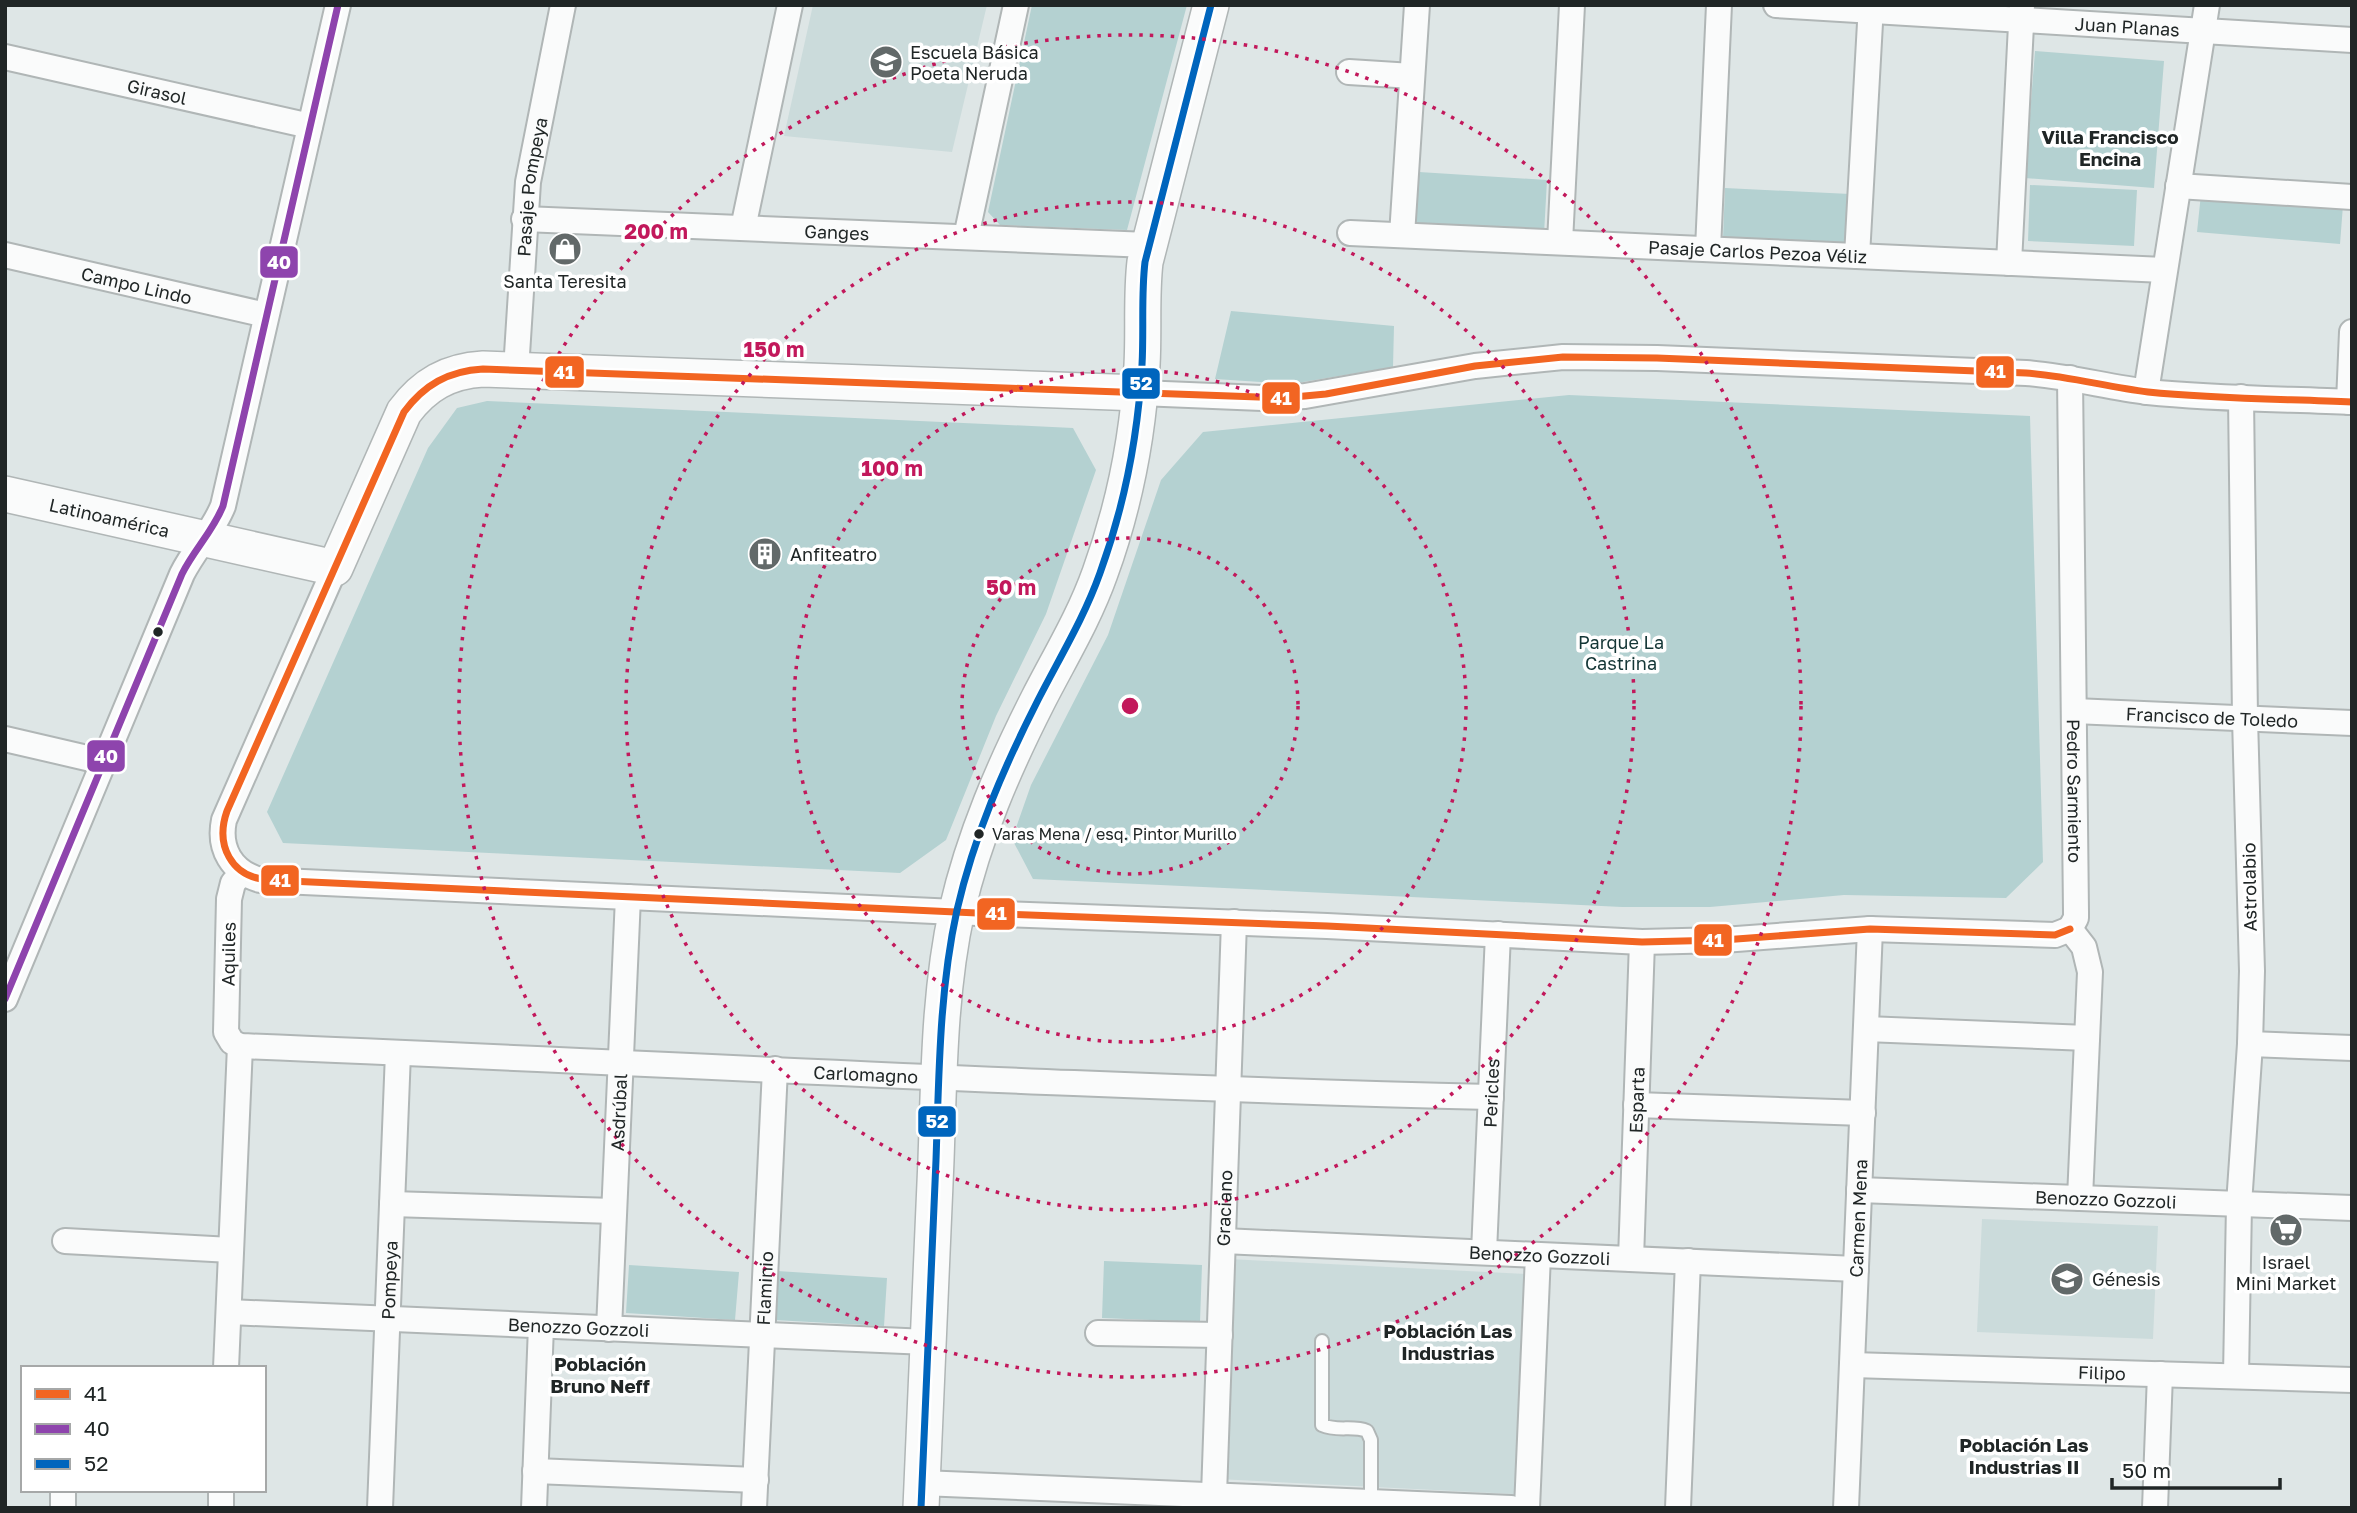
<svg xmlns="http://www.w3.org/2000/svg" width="2357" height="1513" viewBox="0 0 2357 1513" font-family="'Golos Text',sans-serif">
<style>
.built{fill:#cbdbdb}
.green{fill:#b4d1d1}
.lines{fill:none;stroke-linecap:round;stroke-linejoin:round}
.lane-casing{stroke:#b0b6b6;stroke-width:16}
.street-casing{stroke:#b0b6b6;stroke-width:28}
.secondary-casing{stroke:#b0b6b6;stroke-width:38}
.lane{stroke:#fafbfb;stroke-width:12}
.street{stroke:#fafbfb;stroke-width:24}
.secondary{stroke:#fafbfb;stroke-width:35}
.bus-1-casing{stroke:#fff;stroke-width:12}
.bus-2-casing{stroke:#fff;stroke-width:12}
.bus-3-casing{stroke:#fff;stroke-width:12}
.bus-1{stroke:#f26522;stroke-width:7}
.bus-2{stroke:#8e44ad;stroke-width:7}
.bus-3{stroke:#0065bd;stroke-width:7}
.ring{fill:none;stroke:#c2185b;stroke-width:3.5;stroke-dasharray:3.5 7}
.bus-dot{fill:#202626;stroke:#fff;stroke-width:2.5}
.labels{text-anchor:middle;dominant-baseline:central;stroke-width:7;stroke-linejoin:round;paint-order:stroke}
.bus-label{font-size:16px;fill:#202626;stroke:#fff;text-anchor:start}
.street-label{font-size:18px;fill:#202626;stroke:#fff}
.poi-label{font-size:18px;fill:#202626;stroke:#fff;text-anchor:start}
.park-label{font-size:18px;fill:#143636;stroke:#fff}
.neighbourhood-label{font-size:19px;font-weight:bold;fill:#202626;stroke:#fff}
.centre{fill:#c2185b;stroke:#fff;stroke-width:3.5}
.ring-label{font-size:21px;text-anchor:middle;font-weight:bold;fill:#c2185b;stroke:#fff;stroke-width:7;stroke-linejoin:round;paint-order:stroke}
.line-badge{stroke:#fff;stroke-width:2.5}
.badge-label{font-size:19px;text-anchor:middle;font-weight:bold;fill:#fff}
</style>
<rect width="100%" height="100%" fill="#dee6e6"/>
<!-- built -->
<path class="built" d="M813,5H987L952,152L784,136Z
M1982,1219L2158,1226L2153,1339L1977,1332Z
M1229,1259L1526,1274L1514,1494L1218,1479Z"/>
<!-- green -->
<path class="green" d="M1032,5H1187L1127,230L1000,225L988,212Z
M2035,51L2164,61L2154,188L2025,178Z
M1419,172L1547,180L1544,234L1416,226Z
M2030,185L2137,190L2134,246L2028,241Z
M1725,188L1850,194L1848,245L1723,239Z
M2201,194L2343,205L2340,244L2197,232Z
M1231,311L1394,326L1393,367L1291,384L1215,379Z
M1569,395L2030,416L2043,862L2006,898L1844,895L1710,907H1622L1033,879L1012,839L1031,785L1108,635L1161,480L1203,432Z
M487,401L1073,428L1096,470L1046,614L996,716L946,840L900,873L283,843L267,812L428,448L457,408Z
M1104,1261L1202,1265L1200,1322L1102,1318Z
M629,1265L739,1272L735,1320L626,1313Z
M777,1271L887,1278L884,1326L774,1320Z"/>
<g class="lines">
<defs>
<path id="lane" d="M1322,1341V1425C1337,1432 1353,1425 1367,1431L1371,1440V1502"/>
<g id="street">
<path id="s1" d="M1776,5L2352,40"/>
<path id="s2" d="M5,57L310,126"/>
<path d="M1349,72L1412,76"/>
<path d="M2178,186L2352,197"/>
<path id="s3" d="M524,219L1148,245"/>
<path d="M743,228L790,5"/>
<path id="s4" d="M1350,233L2164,270"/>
<path d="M1402,235L1417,5"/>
<path d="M966,237L1016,5"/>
<path d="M1560,242L1572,5"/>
<path d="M1708,249L1719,5"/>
<path id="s5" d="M5,255L266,315"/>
<path d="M1857,256L1871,5"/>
<path d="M2009,263L2022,5"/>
<path id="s6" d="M516,370L528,182L563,5"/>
<path id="s7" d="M2070,378L2076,912V918L2070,929"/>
<path d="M2146,392L2207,5"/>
<path d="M1140,393L1262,398L1305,396L1475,366L1563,357L1657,358L2026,373C2068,376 2107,387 2148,392C2216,399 2284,399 2352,402"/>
<path d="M2349,402L2352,332"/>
<path d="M335,568L224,820C218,849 232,872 260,880L977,913L1327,926L1642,942L1723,940L1870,929L2055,935L2070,929"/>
<path id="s8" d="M2074,711L2352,723"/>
<path d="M5,739L104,762"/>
<path id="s9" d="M242,873L233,883L229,899L226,1032L232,1042L240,1046C657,1063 1074,1087 1491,1097"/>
<path d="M2070,929L2084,947L2090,972L2080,1198"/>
<path d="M5,999L182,574C194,550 213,531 223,506L338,5"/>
<path d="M1866,1029L2087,1038"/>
<path d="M2250,1044L2352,1048"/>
<path d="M1636,1105L1863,1113"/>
<path id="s10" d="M1859,1190L2352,1208"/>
<path d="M392,1204L614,1211"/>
<path d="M65,1241L231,1250"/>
<path id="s11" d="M1223,1241L1856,1269"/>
<path id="s12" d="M1484,1252L1498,934"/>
<path id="s13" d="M1631,1259L1642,942"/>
<path id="s14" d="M229,1312L928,1342"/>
<path id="s15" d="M609,1329L628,897"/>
<path d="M1098,1333L1220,1335"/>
<path id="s16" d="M1852,1365L2352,1380"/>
<path d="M226,1368L240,1046"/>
<path d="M2236,1376L2239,1204L2250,1044L2252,971L2245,718L2241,397"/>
<path d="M535,1471L756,1480"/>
<path d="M922,1483L1511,1508"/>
<path id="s17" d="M1214,1495L1234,922"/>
<path d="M63,1508V1490"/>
<path d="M221,1508V1490"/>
<path id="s18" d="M380,1508L398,1053"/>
<path d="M534,1508L541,1326"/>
<path id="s19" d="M754,1508L775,1069"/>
<path d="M1527,1508L1538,1255"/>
<path d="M1678,1508L1688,1261"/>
<path id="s20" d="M1846,1508L1870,929"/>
<path d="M2155,1508L2160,1374"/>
</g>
<g id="secondary">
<path id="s21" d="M5,494L335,568L404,412C424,385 448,371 483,369L1140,393"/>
<path d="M921,1508C925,1392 930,1276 936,1160C939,1076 939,992 957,910C974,836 1004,767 1038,700C1060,657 1084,618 1100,573C1124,507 1138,435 1142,365C1144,330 1141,296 1145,262L1211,5"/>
</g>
</defs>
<!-- lane casing -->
<use href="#lane" class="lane-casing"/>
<!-- street casing -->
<use href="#street" class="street-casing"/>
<!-- secondary casing -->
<use href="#secondary" class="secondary-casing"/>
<!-- lane -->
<use href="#lane" class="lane"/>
<!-- street -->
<use href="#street" class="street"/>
<!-- secondary -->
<use href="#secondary" class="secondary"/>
<defs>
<path id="bus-1" d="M2070,929L2055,935L1870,929L1723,940L1642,942L1327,926L977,913L268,880C231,877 215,845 227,811L404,412C424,385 448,371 483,369L1283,398L1326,394L1475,366L1563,357L1657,358L2026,373C2068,376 2107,387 2148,392C2216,399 2284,399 2352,402"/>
<path id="bus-2" d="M5,999L182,574C194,550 213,531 223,506L338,5"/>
<path id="bus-3" d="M921,1508C925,1392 930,1276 936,1160C939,1076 939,992 957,910C974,836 1004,767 1038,700C1060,657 1084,618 1100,573C1124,507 1138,435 1142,365C1144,330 1141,296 1145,262L1211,5"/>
</defs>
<!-- bus-1 casing -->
<use href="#bus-1" class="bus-1-casing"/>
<!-- bus-2 casing -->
<use href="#bus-2" class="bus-2-casing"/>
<!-- bus-3 casing -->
<use href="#bus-3" class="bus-3-casing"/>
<!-- bus-1 -->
<use href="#bus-1" class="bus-1"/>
<!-- bus-2 -->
<use href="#bus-2" class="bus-2"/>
<!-- bus-3 -->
<use href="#bus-3" class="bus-3"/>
</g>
<!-- distance rings -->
<g class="ring">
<circle cx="1130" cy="706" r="168"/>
<circle cx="1130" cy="706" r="336"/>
<circle cx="1130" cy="706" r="504"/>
<circle cx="1130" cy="706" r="671"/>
</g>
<!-- icons -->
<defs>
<symbol id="school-disc" viewBox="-11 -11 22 22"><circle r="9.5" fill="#626969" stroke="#fff"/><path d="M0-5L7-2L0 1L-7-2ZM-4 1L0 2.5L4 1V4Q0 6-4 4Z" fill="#fff"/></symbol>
<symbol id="shop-disc" viewBox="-11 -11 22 22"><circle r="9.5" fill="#626969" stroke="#fff"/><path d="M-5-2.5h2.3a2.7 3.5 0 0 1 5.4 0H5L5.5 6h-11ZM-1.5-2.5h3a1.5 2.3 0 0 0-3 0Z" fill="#fff"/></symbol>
<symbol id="building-disc" viewBox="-11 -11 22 22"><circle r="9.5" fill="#626969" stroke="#fff"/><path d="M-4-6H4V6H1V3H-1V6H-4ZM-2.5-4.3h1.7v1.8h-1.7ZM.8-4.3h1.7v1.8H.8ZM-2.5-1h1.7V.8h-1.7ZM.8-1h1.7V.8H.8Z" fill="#fff"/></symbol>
<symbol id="supermarket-disc" viewBox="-11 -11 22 22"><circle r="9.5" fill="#626969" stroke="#fff"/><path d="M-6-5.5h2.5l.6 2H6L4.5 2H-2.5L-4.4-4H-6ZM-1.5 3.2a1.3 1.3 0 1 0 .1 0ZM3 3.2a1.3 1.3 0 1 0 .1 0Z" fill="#fff"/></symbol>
</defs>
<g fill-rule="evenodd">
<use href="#school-disc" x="867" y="43" width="38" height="38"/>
<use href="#shop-disc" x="546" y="230" width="38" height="38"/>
<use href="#building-disc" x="746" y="535" width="38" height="38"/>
<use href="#supermarket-disc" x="2267" y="1211" width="38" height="38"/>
<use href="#school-disc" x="2048" y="1260" width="38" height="38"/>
</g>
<!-- markers -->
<g class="bus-dot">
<circle cx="158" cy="632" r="6"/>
<circle cx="979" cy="834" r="6"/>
</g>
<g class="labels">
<!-- bus labels -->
<g class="bus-label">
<text x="992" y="834">Varas Mena / esq. Pintor Murillo</text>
</g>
<!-- street labels -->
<g class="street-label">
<text stroke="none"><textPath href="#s1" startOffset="352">Juan Planas</textPath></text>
<text stroke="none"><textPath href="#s2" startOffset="156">Girasol</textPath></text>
<text stroke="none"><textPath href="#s6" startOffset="184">Pasaje Pompeya</textPath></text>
<text stroke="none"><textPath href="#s3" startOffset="313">Ganges</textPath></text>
<text stroke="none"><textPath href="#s4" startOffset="408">Pasaje Carlos Pezoa Véliz</textPath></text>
<text stroke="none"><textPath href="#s5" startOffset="135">Campo Lindo</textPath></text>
<text stroke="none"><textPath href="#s21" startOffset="107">Latinoamérica</textPath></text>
<text stroke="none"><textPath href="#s8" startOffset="138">Francisco de Toledo</textPath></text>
<text stroke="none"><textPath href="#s7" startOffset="413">Pedro Sarmiento</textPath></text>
<text transform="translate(2249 887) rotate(-91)">Astrolabio</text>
<text transform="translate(228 954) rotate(-89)">Aquiles</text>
<text stroke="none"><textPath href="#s9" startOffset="810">Carlomagno</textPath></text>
<text stroke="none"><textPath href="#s12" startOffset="159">Pericles</textPath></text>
<text stroke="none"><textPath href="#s13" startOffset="159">Esparta</textPath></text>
<text stroke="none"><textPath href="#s15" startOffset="217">Asdrúbal</textPath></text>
<text stroke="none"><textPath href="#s10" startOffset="247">Benozzo Gozzoli</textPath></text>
<text stroke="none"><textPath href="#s17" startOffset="287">Graciano</textPath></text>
<text stroke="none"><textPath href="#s20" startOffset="290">Carmen Mena</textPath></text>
<text stroke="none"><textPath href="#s11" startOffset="317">Benozzo Gozzoli</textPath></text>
<text stroke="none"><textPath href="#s18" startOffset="228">Pompeya</textPath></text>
<text stroke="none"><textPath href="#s19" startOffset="220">Flaminio</textPath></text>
<text stroke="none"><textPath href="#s14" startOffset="350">Benozzo Gozzoli</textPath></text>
<text stroke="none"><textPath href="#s16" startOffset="250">Filipo</textPath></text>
</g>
<!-- poi labels -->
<g class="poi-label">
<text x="910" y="52">Escuela Básica<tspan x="910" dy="21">Poeta Neruda</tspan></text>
<text x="565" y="281" text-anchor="middle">Santa Teresita</text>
<text x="790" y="554">Anfiteatro</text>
<text x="2286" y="1262" text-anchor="middle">Israel<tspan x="2286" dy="21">Mini Market</tspan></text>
<text x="2092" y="1279">Génesis</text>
</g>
<!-- park labels -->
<g class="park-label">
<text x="1621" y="642">Parque La<tspan x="1621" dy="21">Castrina</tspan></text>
</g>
<!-- neighbourhood labels -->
<g class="neighbourhood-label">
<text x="2110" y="136">Villa Francisco<tspan x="2110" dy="22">Encina</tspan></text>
<text x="1448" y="1330">Población Las<tspan x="1448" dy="22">Industrias</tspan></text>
<text x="600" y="1363">Población<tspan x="600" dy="22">Bruno Neff</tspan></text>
<text x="2024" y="1444">Población Las<tspan x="2024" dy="22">Industrias II</tspan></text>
</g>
</g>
<circle cx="1130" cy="706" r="10" class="centre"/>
<g class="ring-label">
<text x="656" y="239">200 m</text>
<text x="774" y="357">150 m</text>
<text x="892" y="476">100 m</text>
<text x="1011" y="595">50 m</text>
</g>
<g class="line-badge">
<rect x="259" y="245" width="40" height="34" rx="7" fill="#8e44ad"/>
<rect x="1975" y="355" width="40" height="34" rx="7" fill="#f26522"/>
<rect x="544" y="355" width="41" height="34" rx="7" fill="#f26522"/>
<rect x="1121" y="367" width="40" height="33" rx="7" fill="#0065bd"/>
<rect x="1261" y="381" width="40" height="34" rx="7" fill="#f26522"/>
<rect x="86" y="739" width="40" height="34" rx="7" fill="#8e44ad"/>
<rect x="260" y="864" width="40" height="33" rx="7" fill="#f26522"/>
<rect x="976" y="897" width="40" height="34" rx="7" fill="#f26522"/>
<rect x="1693" y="923" width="40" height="34" rx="7" fill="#f26522"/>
<rect x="917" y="1105" width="40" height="33" rx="7" fill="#0065bd"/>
</g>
<g class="badge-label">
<text x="279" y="269">40</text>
<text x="1995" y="378">41</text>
<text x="564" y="379">41</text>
<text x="1141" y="390">52</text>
<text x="1281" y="405">41</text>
<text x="106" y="763">40</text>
<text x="280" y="887">41</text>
<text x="996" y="920">41</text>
<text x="1713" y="947">41</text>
<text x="937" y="1128">52</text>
</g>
<!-- border -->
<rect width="2357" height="1513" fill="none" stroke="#202626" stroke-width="14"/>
<!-- legend -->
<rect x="21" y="1366" width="245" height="126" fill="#ffffff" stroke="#a6a8a8" stroke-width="2"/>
<rect x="35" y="1389" width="35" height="10" fill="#f26522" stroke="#a6a8a8" stroke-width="2"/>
<text x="84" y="1401" font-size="21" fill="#202626">41</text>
<rect x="35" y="1424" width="35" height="10" fill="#8e44ad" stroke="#a6a8a8" stroke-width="2"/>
<text x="84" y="1436" font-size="21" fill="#202626">40</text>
<rect x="35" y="1459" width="35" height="10" fill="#0065bd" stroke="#a6a8a8" stroke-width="2"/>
<text x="84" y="1471" font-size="21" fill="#202626">52</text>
<!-- scale -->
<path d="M2112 1478v10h168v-10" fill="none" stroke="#202626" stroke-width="3.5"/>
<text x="2122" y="1478" font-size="21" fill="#202626" stroke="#ffffff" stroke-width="5" paint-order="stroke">50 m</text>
</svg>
